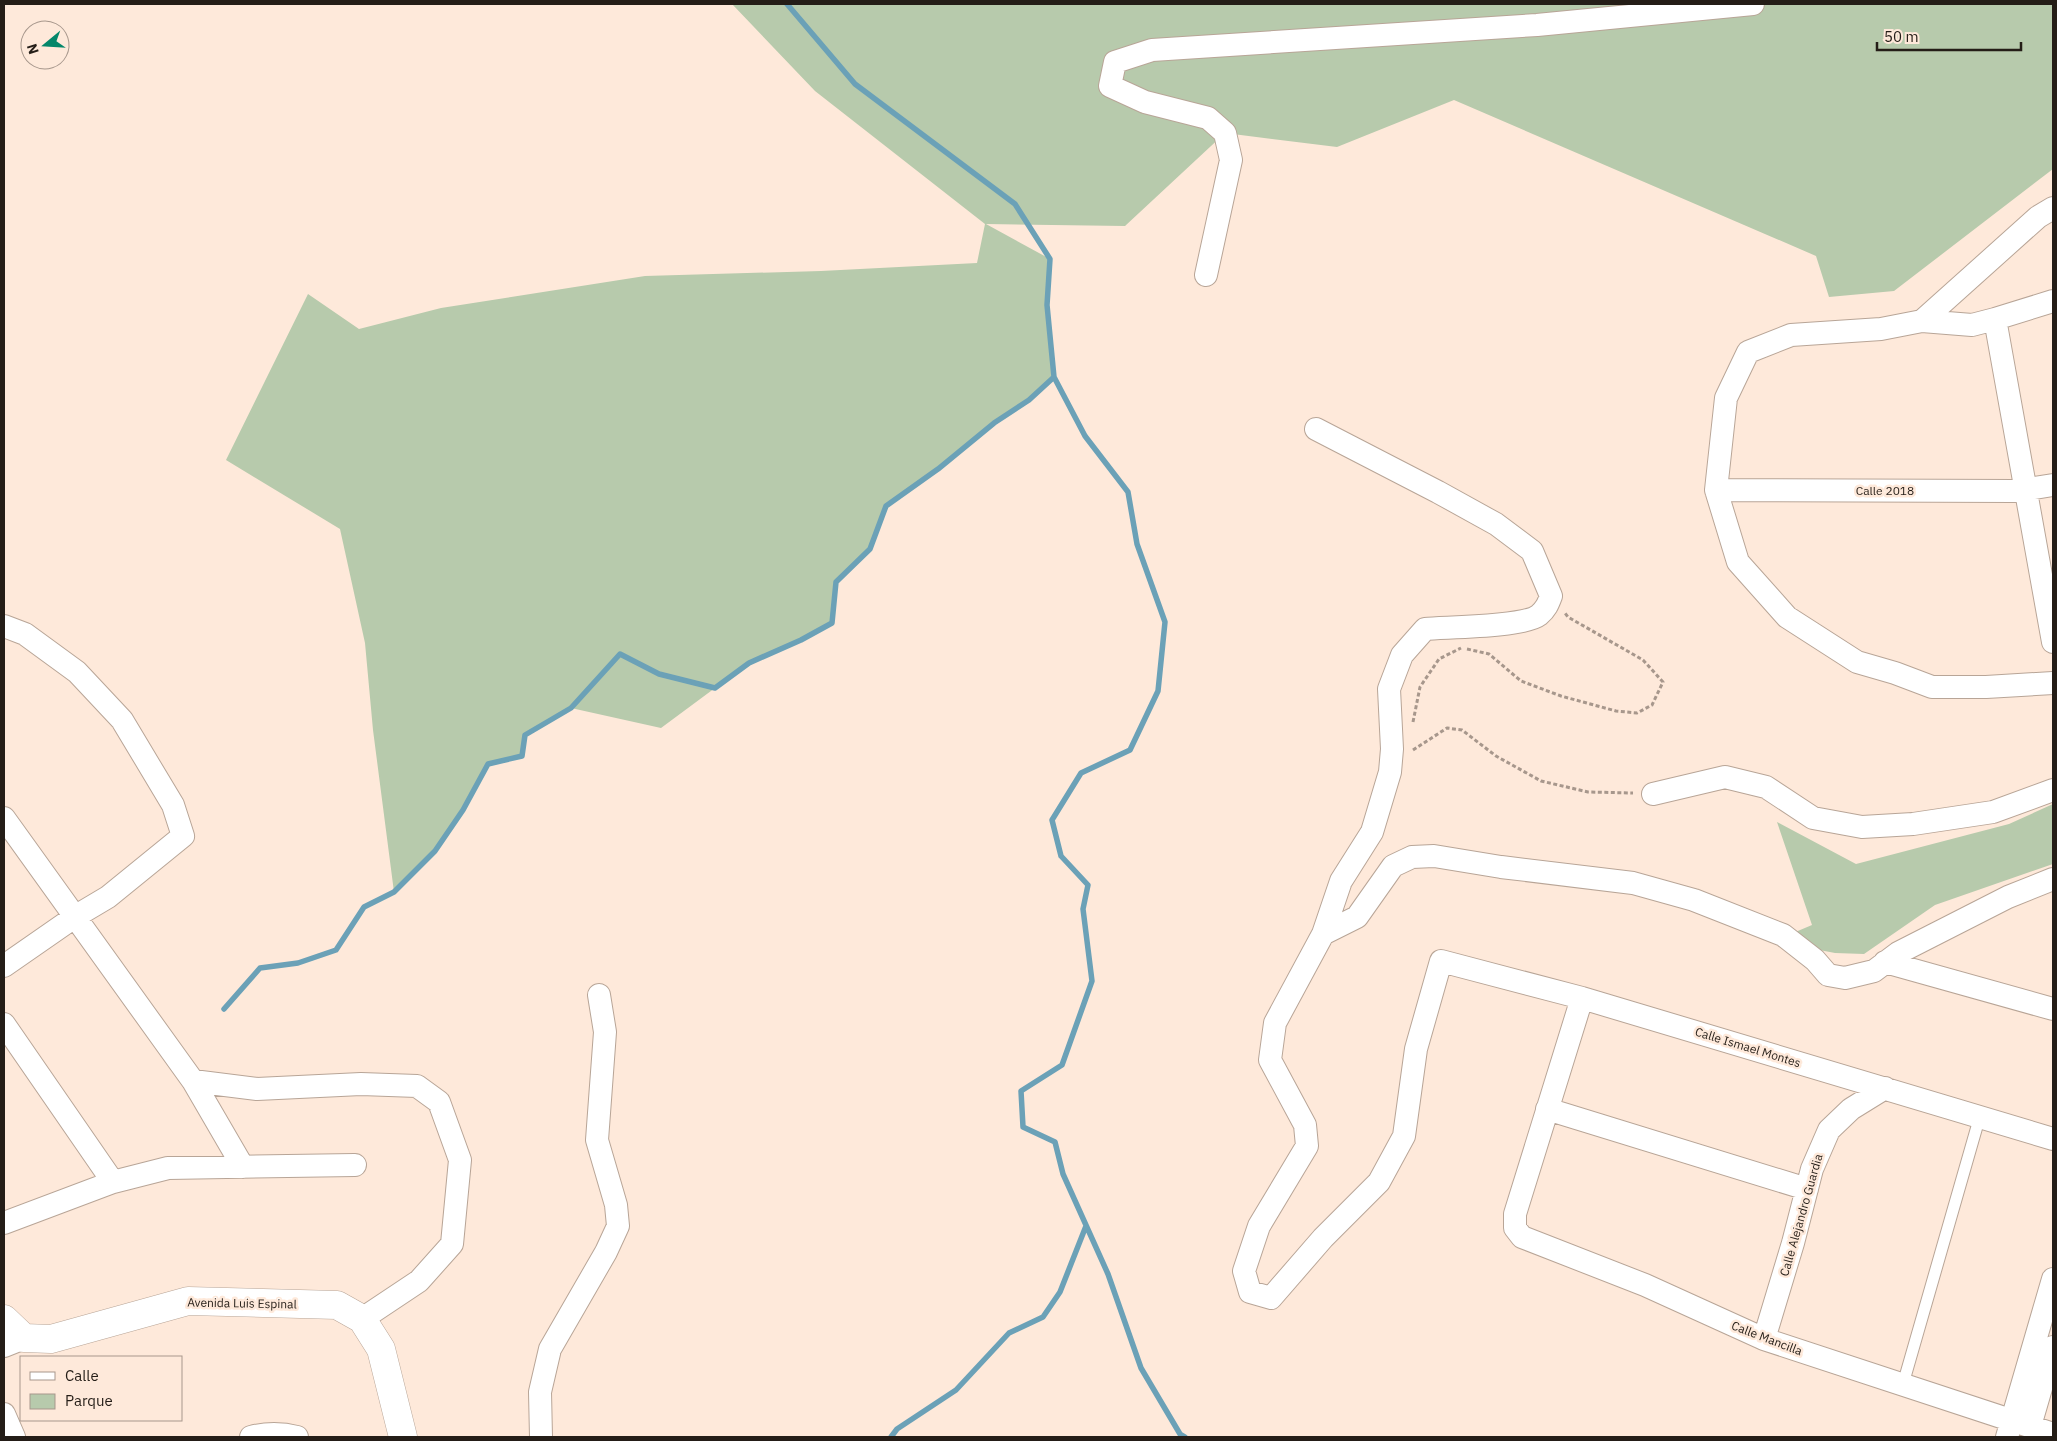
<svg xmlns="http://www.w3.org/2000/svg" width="2057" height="1441" viewBox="0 0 2057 1441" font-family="'IBM Plex Sans',sans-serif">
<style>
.green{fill:#b7caac}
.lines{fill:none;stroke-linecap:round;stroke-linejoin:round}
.stream{stroke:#6ba1b7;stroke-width:5.5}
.service-casing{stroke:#b8a597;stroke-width:13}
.minor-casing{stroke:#b8a597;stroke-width:24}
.tertiary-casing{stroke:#b8a597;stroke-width:29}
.path{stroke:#a7978c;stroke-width:3;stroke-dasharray:4 2.5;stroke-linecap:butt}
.service{stroke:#fff;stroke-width:11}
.minor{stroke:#fff;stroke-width:22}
.tertiary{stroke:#fff;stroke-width:28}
.labels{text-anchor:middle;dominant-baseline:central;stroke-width:5;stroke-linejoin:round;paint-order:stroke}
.street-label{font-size:12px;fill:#241d17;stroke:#fee9da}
</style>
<rect width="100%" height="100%" fill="#fee9da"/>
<!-- green -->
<path class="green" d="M732,4H2053V169L1894,291L1829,297L1816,256L1454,100L1337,147L1225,133L1125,226L986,224L1050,259L1047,305L1054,377L1029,400L994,423L938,469L886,506L870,549L836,582L832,623L801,640L766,655L715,688L661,728L571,708L526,735L522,756L488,765L463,810L435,851L394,892L373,730L365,643L340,529L226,460L308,294L359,329L441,308L645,276L821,271L977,263L985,224L815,91Z
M2053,804V864L1935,905L1864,954L1835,953L1809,948L1793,933L1812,925L1777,822L1856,864L2009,824Z"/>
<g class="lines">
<!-- stream -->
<path class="stream" d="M787,4L855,84L1015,204L1050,259L1047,305L1054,377L1085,436L1128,492L1137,544L1165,622L1158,691L1130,750L1081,773L1052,820L1061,856L1088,885L1083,909L1092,981L1062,1065L1021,1091L1023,1127L1055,1142L1063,1174L1108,1274L1141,1368L1180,1434L1185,1437
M224,1009L260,968L298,963L336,950L364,907L394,892L435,851L463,810L488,764L522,756L525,735L571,708L620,654L659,674L715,688L749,663L801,640L832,623L836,582L870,549L886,506L938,469L994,423L1029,400L1054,377
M891,1437L897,1429L956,1390L1009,1333L1043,1317L1060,1292L1086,1226"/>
<defs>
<path id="service" d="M1903,1384L1980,1116"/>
<path id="minor" d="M2053,208L2038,217L1922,321L1881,329L1791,335L1748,352L1726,398L1716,490L1738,562L1787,617L1857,662L1895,673L1932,687H1986L2053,683
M1206,275L1231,160L1225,133L1208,118L1145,102L1110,86L1115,62L1152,50L1537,25L1753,4
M1995,319L2053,642
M1922,321L1972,325L1995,319L2053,301
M1316,429L1438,492L1496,524L1532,551L1551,596C1548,604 1546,609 1539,615C1524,627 1448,627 1425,629L1402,655L1389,689L1392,749L1390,772L1372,832L1341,881L1323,934
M1716,490L2015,491L2053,485
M4,626L25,634L77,672L122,720L173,805L183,836L108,897L76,916L4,966
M1653,794L1725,777L1766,787L1813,818L1862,827L1913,824L1993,812L2053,790
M4,818L193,1081L257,1089L361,1084L417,1086L439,1102L460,1160L452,1244L419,1281L362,1319
M2053,879L2008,897L1898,953L1874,971L1845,978L1828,975L1815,960L1783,935L1694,900L1633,883L1501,867L1434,856L1412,857L1393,866L1357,917L1323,934L1275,1023L1270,1060L1305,1125L1307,1146L1259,1226L1244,1271L1250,1292L1271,1298L1323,1238L1379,1182L1404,1136L1416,1049L1441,961L1582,998L2053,1139
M1885,962L2053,1009
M1582,998L1515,1214V1228L1522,1237L1645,1285L1764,1339L2053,1434
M4,1024L113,1182
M193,1081L243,1167
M1547,1109L1807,1189
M4,1223L113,1182L168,1168L355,1165
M1764,1339L1793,1243L1812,1169L1829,1130L1851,1109L1885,1088
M4,1346L24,1338
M4,1414L14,1437
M2030,1426L2053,1347
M251,1437C266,1433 282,1433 297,1437
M541,1437L540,1392L550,1349L606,1252L618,1226L616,1205L597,1140L605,1032L599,995
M2007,1437L2053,1279"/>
<path id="tertiary" d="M4,1319L24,1338L51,1339L188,1301L337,1305L362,1319L381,1349L403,1437"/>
</defs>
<!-- service casing -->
<use href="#service" class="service-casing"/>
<!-- minor casing -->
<use href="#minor" class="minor-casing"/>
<!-- tertiary casing -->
<use href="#tertiary" class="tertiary-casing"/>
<!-- path -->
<path class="path" d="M1467,649L1489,654L1521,681L1561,696L1616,711L1637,713L1652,705L1663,682L1643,660L1568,617L1565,613
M1413,722L1420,687L1439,659L1461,648
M1413,750L1447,728L1462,730L1496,756L1541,781L1588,792L1633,793"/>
<!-- service -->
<use href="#service" class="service"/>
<!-- minor -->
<use href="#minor" class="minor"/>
<!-- tertiary -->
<use href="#tertiary" class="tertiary"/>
</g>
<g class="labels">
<!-- street labels -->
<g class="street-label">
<text x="1885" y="490">Calle 2018</text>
<text transform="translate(1748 1047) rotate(17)">Calle Ismael Montes</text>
<text transform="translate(1801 1215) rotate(-74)">Calle Alejandro Guardia</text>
<text transform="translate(242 1303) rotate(1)">Avenida Luis Espinal</text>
<text transform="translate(1767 1338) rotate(21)">Calle Mancilla</text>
</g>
</g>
<!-- border -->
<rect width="2057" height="1441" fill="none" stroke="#241d17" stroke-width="10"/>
<!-- legend -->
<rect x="20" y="1356" width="162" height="65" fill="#fee9da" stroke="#a7978c"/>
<rect x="30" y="1372" width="25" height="8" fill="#ffffff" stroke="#a7978c"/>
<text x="65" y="1381" font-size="15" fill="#241d17">Calle</text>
<rect x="30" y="1394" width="25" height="15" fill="#b7caac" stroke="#a7978c"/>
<text x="65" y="1406" font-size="15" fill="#241d17">Parque</text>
<!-- north arrow -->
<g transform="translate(45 45) rotate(252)"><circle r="24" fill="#fee9da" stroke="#a7978c"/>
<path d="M0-4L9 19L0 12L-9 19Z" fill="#04876a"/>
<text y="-8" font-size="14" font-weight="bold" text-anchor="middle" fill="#241d17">N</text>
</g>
<!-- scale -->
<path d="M1877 42v8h144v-8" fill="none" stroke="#241d17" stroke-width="2.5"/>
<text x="1884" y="42" font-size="15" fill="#241d17" stroke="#fee9da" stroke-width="4" paint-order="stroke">50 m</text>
</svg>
